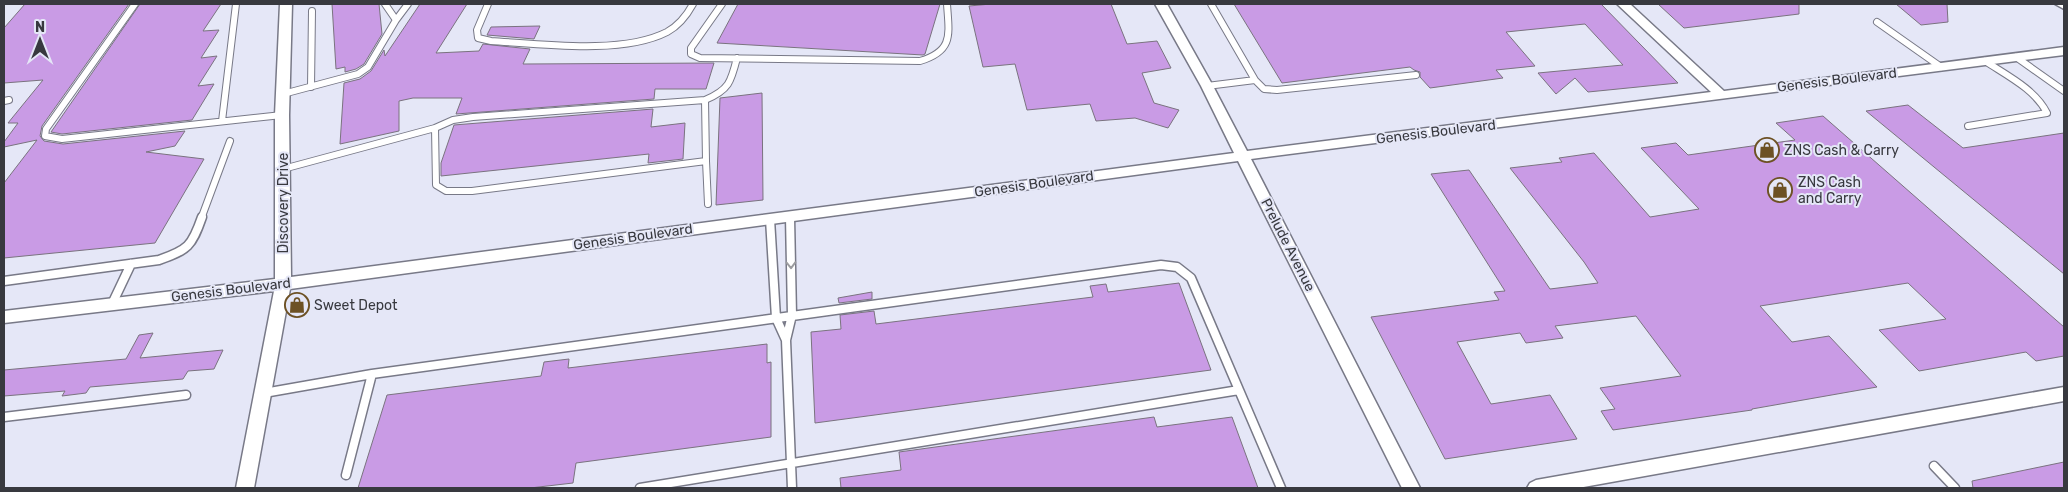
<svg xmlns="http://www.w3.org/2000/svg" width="2068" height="492" viewBox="0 0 2068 492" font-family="Rubik,sans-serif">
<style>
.building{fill:#c99be5;stroke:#7a737f}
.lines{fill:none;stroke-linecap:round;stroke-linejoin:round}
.lane-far1-casing{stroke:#787987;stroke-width:8}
.lane-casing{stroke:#787987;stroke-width:11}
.street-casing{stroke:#787987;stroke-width:3}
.lane-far1{stroke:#fff;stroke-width:6}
.lane{stroke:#fff;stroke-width:8}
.street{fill:#fff;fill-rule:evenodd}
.oneway{stroke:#9c9c9f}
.labels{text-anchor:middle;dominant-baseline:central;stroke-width:4;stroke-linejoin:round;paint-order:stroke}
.street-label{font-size:14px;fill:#38393f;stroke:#e5e7f7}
.poi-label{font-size:14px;fill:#38393f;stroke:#e5e7f7;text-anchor:start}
</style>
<rect width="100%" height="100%" fill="#e5e7f7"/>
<!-- building -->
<path class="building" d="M25,4H129L42,126L40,136L44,141L63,144L185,131L175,146L146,152L204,159L155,243L4,258V183L37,140L4,147V142L18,123H8L43,80L4,83V28Z
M140,4H221L203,31L219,30L201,58L217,56L198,86L214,84L192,120L62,134L51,132Z
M332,4H379L382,34L364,64L356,69L345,72V67L336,69Z
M420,4H467L436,53L479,51L483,44L530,49L523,64L714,63L706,89H655L654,99L456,114L462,98H413L399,101V131L340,144L344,83L360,79L371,71L384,50L385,56Z
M738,4H940L925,54L923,55L717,43Z
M991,4H1111L1127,44L1157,41L1171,68L1142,73L1154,103L1179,110L1168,128L1135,118L1096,121L1090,104L1027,110L1015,64L983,67L969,6Z
M1234,4H1601L1678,83L1588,92L1575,78L1556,94L1538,73L1623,65L1585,24L1506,32L1535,66L1496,70L1503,78L1430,88L1420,77V72L1414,70L1410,67L1282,83Z
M1658,4H1799V14L1684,28Z
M1896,4H1947L1948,22L1921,25Z
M540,26L534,39L487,35L491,27Z
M762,93L763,200L716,205L720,98Z
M1908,105L1963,148L2064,133V274L1866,111Z
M653,109L651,127L685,123L683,159L648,163L649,154L441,176V163L454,125Z
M1823,116L2064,327V356L2036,361L2026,352L1919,371L1879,330L1946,319L1908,283L1760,306L1792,342L1829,336L1877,387L1752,409V410L1613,430L1601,411L1615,409L1600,388L1681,376L1636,316L1555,326L1563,338L1526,343L1520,333L1457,342L1491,404L1550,395L1577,439L1445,459L1371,317L1499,300L1494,292L1505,291L1431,174L1469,170L1550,289L1598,283L1584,262L1510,168L1562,162L1559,158L1594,153L1650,217L1699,209L1641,148L1676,143L1688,155L1795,140L1776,123Z
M1179,283L1211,370L815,423L811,332L841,329L840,315L874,311L876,324L1093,297L1090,286L1106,284L1108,292Z
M872,292V299L839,303L838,298Z
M153,333L140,358L223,350L214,369L188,371L183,379L90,387L86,393L62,396L65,391L4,396V370L126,359L139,335Z
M767,344V363L771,362V437L576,463L573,483L530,488H358L387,395L541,376L544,362L569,359L568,368Z
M1154,417L1157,427L1232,417L1258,488H841L840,478L901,470L899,452Z
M2064,462V488H1973L1972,481Z"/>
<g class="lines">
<defs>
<path id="lane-far1" d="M135,4L46,129L45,136L62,139L282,115
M488,4L477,30L478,38L491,41C541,44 622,55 667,32C678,26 687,15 693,4
M722,4L691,48V54L700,58L920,61C954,51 949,34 947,4
M396,20L408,4
M1877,22L1941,67
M2016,57L2064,91
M1255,80L1264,89L1277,90L1416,75
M1207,86L1255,80L1211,4
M311,87L312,11
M283,94L358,74L368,67L396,20L385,4
M705,100L706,161
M4,101L9,100
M222,121L236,4
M1968,126L2047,113C2035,89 2006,75 1985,61
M283,169L435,128
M708,204L706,161L472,191H446L436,185L435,128L453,120L473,117L705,100C729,90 731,82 737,58
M790,216V219
M201,219L230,141"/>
<path id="lane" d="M790,217L792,315L786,340L792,488
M770,219L776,318L786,340
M4,281L159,260C188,250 192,246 202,217
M112,304L131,264
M264,393L372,374L1161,265L1177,267L1191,278L1281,488
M4,417L186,395
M1934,466L1955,488
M346,475L372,374
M640,488L1239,390"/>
<path id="street" d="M280,4H292L289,115L291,277L1234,153L1201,86L1155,4H1167L1213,86L1247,151L1711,92L1617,4H1630L1724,91L2064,47V55L1251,159L1420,488H1402L1238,161L290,289L254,488H236L274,291L4,323V311L275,279V115Z
M2055,4H2064V9Z
M2064,387V401L1578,488H1527L1530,483L1536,480Z"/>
</defs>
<!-- lane-far1 casing -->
<use href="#lane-far1" class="lane-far1-casing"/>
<!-- lane casing -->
<use href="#lane" class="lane-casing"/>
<!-- street casing -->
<use href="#street" class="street-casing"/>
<!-- lane-far1 -->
<use href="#lane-far1" class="lane-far1"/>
<!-- lane -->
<use href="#lane" class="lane"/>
<!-- street -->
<use href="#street" class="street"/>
</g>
<!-- one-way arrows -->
<defs><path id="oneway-chevron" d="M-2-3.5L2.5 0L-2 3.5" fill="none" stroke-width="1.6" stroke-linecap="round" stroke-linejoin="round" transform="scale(1.25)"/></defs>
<use class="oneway" href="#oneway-chevron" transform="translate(791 265) rotate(89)"/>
<!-- icons -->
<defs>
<symbol id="shop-ring" viewBox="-11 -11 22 22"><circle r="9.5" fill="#e5e7f7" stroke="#6d5124" stroke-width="1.5"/><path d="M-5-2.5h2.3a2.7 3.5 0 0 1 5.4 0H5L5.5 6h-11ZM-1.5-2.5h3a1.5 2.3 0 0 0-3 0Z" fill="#6d5124"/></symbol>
</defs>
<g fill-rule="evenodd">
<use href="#shop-ring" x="1753" y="136" width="28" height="28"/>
<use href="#shop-ring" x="1766" y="176" width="28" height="28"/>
<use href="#shop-ring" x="283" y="291" width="28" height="28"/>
</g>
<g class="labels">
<!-- street labels -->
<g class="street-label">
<text transform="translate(1837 80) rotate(-7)">Genesis Boulevard</text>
<text transform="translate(1436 132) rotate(-7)">Genesis Boulevard</text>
<text transform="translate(1034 184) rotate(-8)">Genesis Boulevard</text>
<text transform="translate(283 203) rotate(-90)">Discovery Drive</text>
<text transform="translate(633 237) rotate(-8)">Genesis Boulevard</text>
<text transform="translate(1288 245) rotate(63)">Prelude Avenue</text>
<text transform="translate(231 290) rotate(-7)">Genesis Boulevard</text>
</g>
<!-- poi labels -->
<g class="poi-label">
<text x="1784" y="150">ZNS Cash &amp; Carry</text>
<text x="1798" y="182">ZNS Cash<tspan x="1798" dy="16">and Carry</tspan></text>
<text x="314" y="305">Sweet Depot</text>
</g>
</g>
<!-- border -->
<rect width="2068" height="492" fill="none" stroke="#38393f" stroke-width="10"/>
<!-- north arrow -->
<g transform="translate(40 40)" stroke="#e5e7f7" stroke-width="4" paint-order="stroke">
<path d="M0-4L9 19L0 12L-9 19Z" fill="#38393f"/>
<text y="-8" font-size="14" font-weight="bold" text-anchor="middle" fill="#38393f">N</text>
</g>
</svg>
